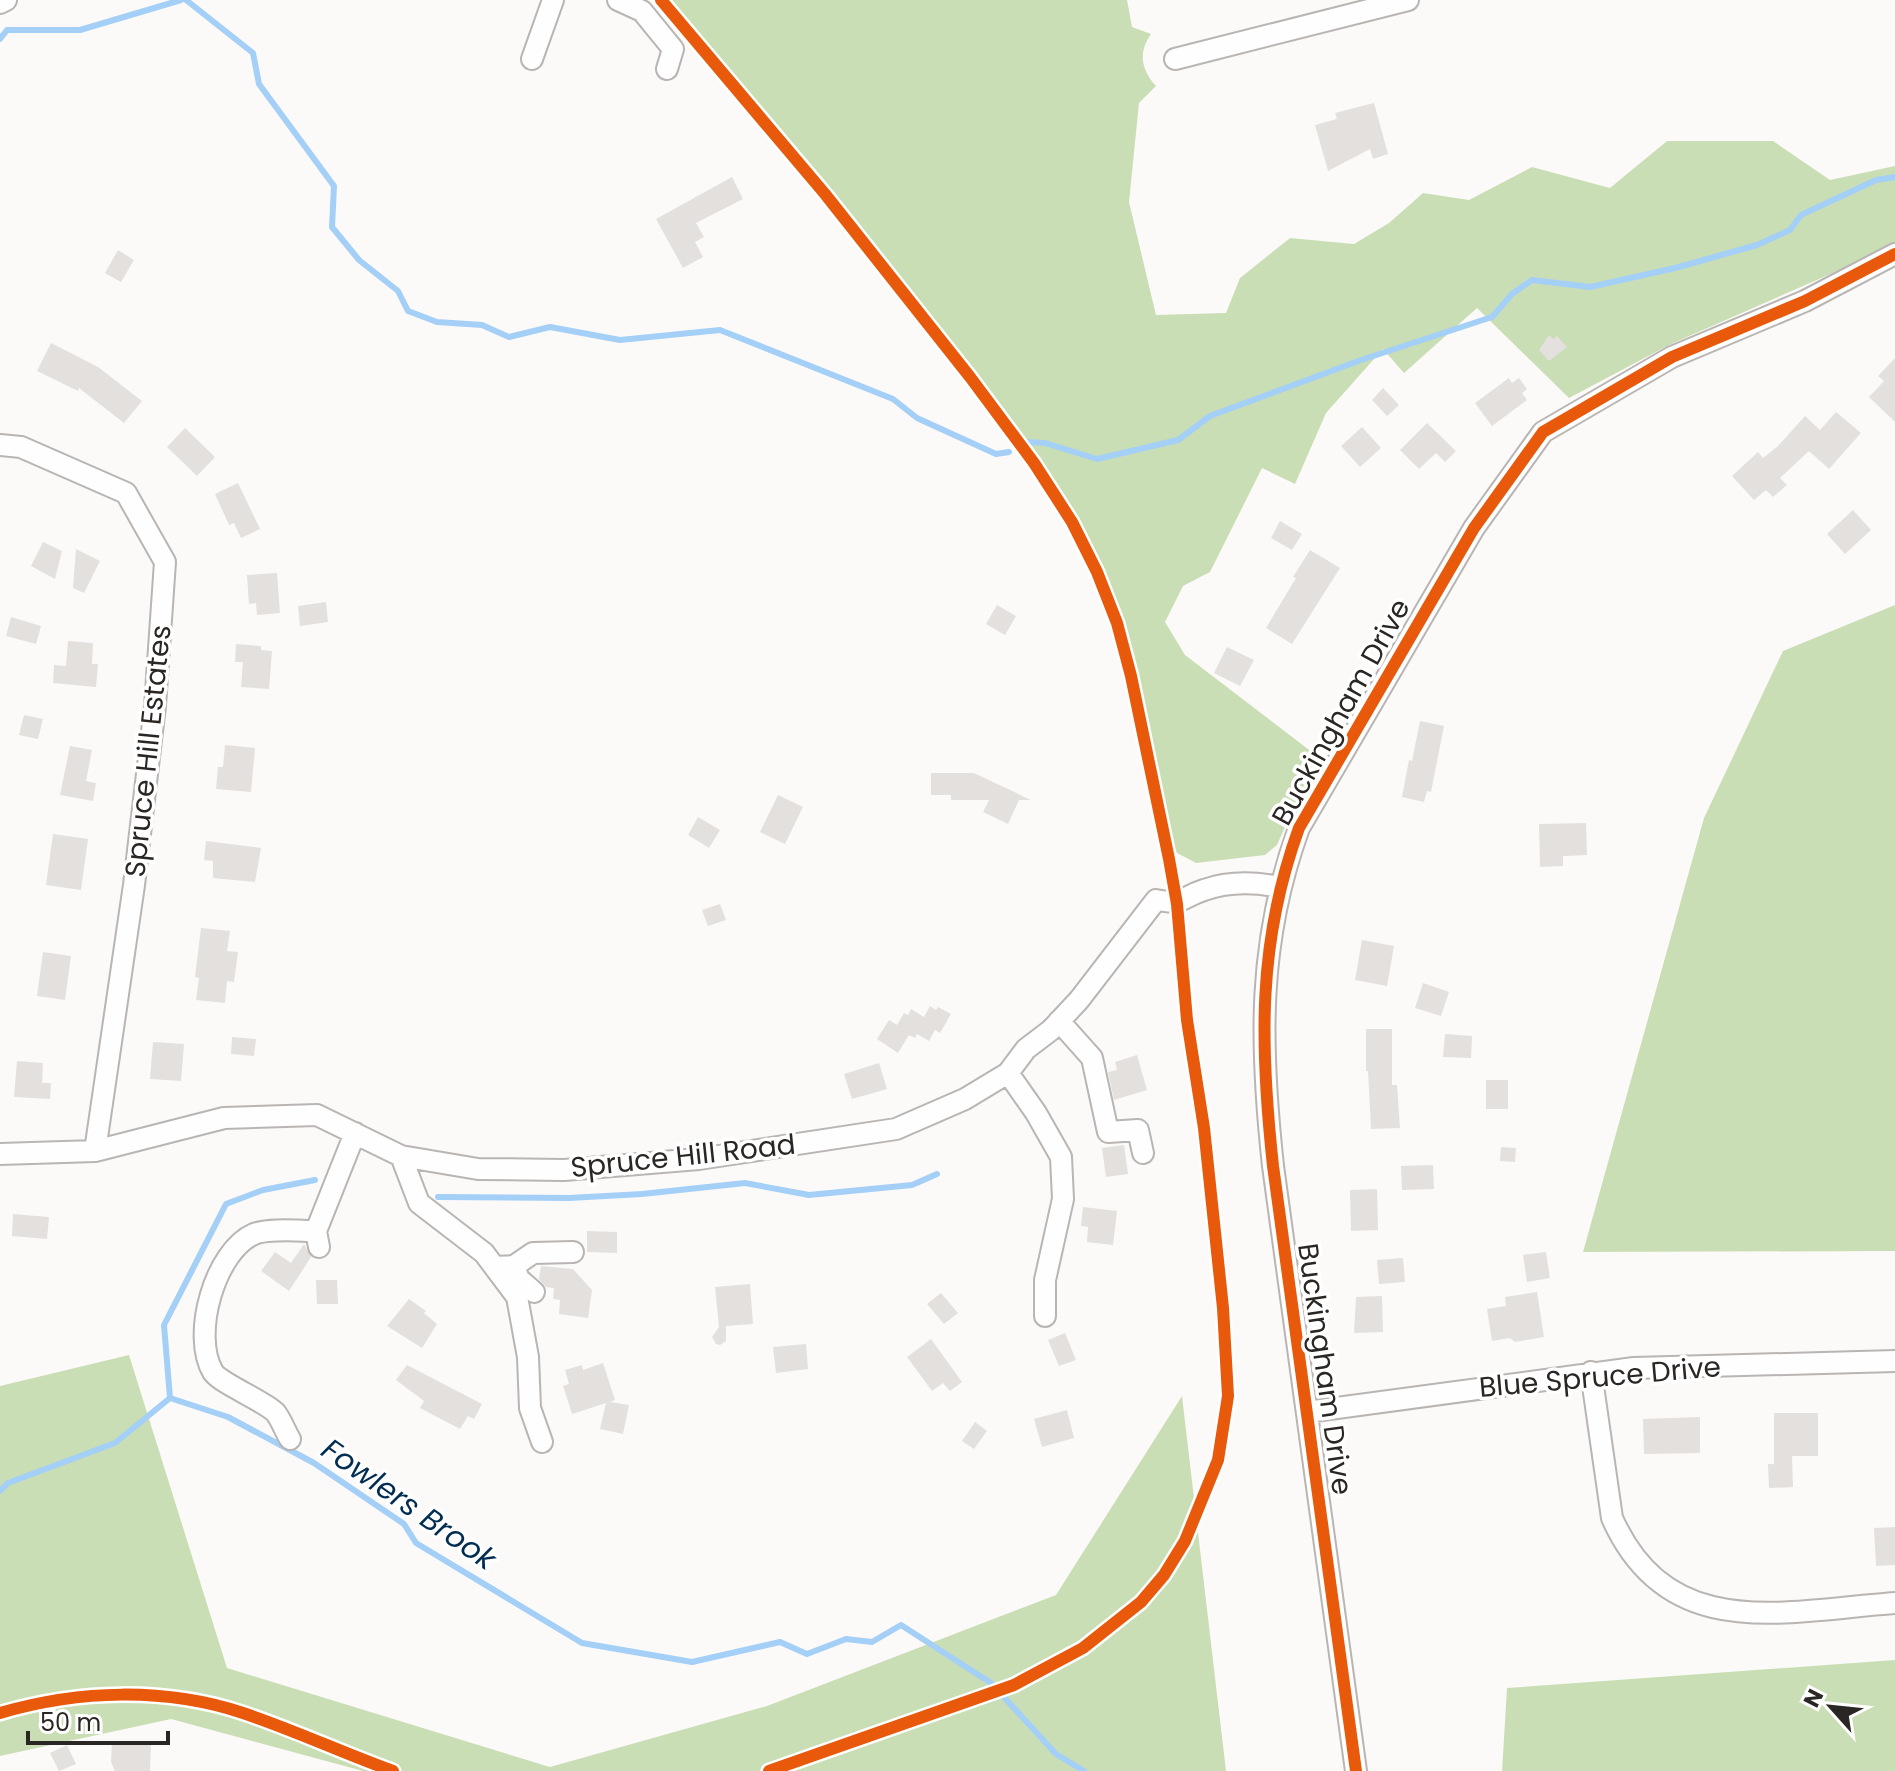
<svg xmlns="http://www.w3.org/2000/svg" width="1895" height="1771" viewBox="0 0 1895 1771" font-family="Poppins,sans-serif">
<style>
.forest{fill:#cadeb6}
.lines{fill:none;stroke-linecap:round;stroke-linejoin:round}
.stream{stroke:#a4cff7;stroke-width:6}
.building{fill:#e3e0de}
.minor-casing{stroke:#b8b5b3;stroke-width:24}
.minor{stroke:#fffefe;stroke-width:20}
.cycleway-casing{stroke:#fff;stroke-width:17}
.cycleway{stroke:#e8590c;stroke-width:12}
.labels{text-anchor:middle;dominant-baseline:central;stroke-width:7;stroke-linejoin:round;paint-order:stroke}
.street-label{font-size:28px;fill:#2a2623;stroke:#fff}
.water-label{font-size:30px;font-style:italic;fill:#002d51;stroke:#fff}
</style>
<rect width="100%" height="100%" fill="#fcfaf8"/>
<!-- forest -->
<path class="forest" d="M668,0H1127L1132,27L1151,34C1138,53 1141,69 1156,86L1139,103L1129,202L1156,315L1226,313L1240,278L1290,238L1354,244L1389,223L1423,193L1469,200L1532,167L1610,188L1667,141H1773L1830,180L1895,166V242L1860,261L1671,344L1569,398L1477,308L1404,373L1383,349L1326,413L1295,484L1262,468L1210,572L1183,586L1165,622L1185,655L1317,756L1277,845L1265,855L1196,863L1177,853L1172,844L1158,793L1139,694L1120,622L1106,582L1078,525L1039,464L933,324L823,184Z
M1895,605V1251L1583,1252L1704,818L1783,651Z
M129,1355L227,1668L550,1767L767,1706L1056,1595L1182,1396L1226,1771H363L171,1719L0,1756V1386Z
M1895,1660V1771H1502L1507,1688Z"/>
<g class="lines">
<!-- stream -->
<path class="stream" d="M186,0L253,53L259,84L334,186L332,227L359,260L398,291L408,311L437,322L482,325L509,337L550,327L620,340L720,330L893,399L917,418L996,454L1009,452
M0,39L7,30H80L181,0
M1027,442L1045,443L1097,459L1178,440L1210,416L1361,360L1492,317L1512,294L1532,280L1590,287L1675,268L1757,245L1790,230L1801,215L1876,180L1895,177
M438,1197L569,1198L642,1194L745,1183L809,1195L912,1185L937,1174
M170,1398L228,1417L314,1463L404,1524L416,1543L582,1643L692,1662L780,1642L807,1654L846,1639L872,1642L901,1625L991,1683L1056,1754L1084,1771
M170,1398L164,1325L226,1204L263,1190L315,1180
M0,1491L8,1483L115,1443L170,1398"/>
</g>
<!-- building -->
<path class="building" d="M1374,103L1388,154L1373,159L1370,149L1328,171L1315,125L1337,119L1335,113Z
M732,177L743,199L696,223L704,237L695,242L703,257L683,268L656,219Z
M118,250L134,260L121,282L105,273Z
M1549,335L1553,339L1557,336L1567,347L1549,361L1539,350Z
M51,343L98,367L142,401L124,423L79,388L78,391L37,371Z
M1895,358V422L1869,397L1884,381L1878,376Z
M1509,378L1512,383L1519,378L1527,389L1522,393L1527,400L1492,426L1475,403Z
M1383,388L1399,405L1387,416L1372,400Z
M1836,412L1861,433L1829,469L1809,451L1780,478L1787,485L1773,497L1766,490L1754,500L1732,476L1758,452L1763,458L1778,446L1805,416L1820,430Z
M1427,423L1456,451L1445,462L1436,453L1419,469L1400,450Z
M1362,427L1381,448L1360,467L1341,446Z
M185,428L215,457L197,476L167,447Z
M238,483L260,529L241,538L234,523L229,525L215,494Z
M1853,510L1871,530L1845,554L1827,534Z
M1280,521L1302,534L1292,550L1271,538Z
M43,542L62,551L55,579L31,566Z
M76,549L100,561L84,593L73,588Z
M1310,550L1340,568L1292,644L1266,628L1296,578L1293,577Z
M277,573L280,613L257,615L256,603L249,604L247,575Z
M326,602L328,622L300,626L298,606Z
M997,605L1016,616L1005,635L986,624Z
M11,617L41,626L36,644L6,636Z
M68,641L93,643L92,664H98L96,687L53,683L54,665L66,666Z
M236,644L261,646V650L272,651L269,689L241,687L243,662H235Z
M1227,647L1254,660L1240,686L1214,673Z
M24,715L43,719L38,739L19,735Z
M1420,721L1444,726L1431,792L1427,791L1424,802L1402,797L1409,760L1412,761Z
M225,745L255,748L251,792L216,789L218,767H223Z
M70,746L92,750L86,781L96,783L93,801L60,795Z
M931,773H974L1031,800H1019L1008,824L983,812L989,800H951V795H931Z
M778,795L803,807L785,844L760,832Z
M698,817L720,830L709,848L688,835Z
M1586,823L1587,855L1563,856V866L1540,867L1539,824Z
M53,834L88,839L81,890L46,885Z
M206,841L261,848L255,882L213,878V861L204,860Z
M720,904L726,920L708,926L702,910Z
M201,928L230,931L227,951L238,952L234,982L227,981L225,1003L196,1000L199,978L195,977Z
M1362,940L1394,946L1387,986L1355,980Z
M43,952L71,956L65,1000L37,996Z
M1423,983L1449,992L1441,1016L1415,1008Z
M930,1006L936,1010L938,1007L951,1014L940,1033L935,1030L929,1041L917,1034L915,1038L909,1035L898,1053L877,1039L889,1020L897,1025L904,1013L908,1015L911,1009L924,1017Z
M1366,1029H1392V1085H1397L1400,1128L1371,1129L1368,1071H1366Z
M1445,1034L1472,1036L1471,1058L1443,1057Z
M232,1037L256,1039L254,1056L231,1054Z
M153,1042L184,1044L181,1081L150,1079Z
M1137,1055L1147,1090L1114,1100L1108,1072L1117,1070L1115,1062Z
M17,1061L43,1063L42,1083H51L50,1099L14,1097Z
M879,1063L887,1089L852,1099L844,1074Z
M1486,1080H1508V1109H1486Z
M1124,1145L1128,1174L1106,1177L1102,1148Z
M1501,1147L1516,1148L1515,1162L1500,1161Z
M1433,1165L1434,1189L1402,1190L1401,1166Z
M1377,1189L1378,1230L1351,1231L1350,1190Z
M1083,1207L1117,1211L1113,1245L1087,1242L1088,1227L1081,1226Z
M13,1214L49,1217L47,1239L12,1236Z
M587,1231L617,1232V1253L587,1252Z
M304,1244L311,1257L289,1291L261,1271L275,1252L291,1263Z
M1546,1252L1550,1278L1527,1282L1523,1255Z
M1403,1258L1405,1282L1379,1284L1377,1260Z
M541,1266L573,1269L592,1290L588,1318L559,1314L560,1300L553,1299L554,1288L546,1287L539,1279Z
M316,1280H337L338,1304H317Z
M750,1284L753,1324L726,1326V1341L720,1345L716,1344L712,1337L719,1327L715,1287Z
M1537,1292L1544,1337L1515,1342L1510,1338L1492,1341L1487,1309L1506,1306L1505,1297Z
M941,1293L958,1313L944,1324L927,1304Z
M1382,1296L1383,1332L1354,1333L1356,1297Z
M409,1299L426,1311L424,1313L437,1324L422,1348L387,1326Z
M1065,1333L1076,1360L1059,1366L1048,1340Z
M931,1339L962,1382L950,1391L943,1383L932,1391L907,1357Z
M806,1344L808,1369L776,1373L773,1347Z
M603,1363L615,1400L610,1402L629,1405L623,1434L600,1429L606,1403L572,1414L563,1386L569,1384L565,1370L582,1365L583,1370Z
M407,1365L482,1404L474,1419L468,1416L460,1429L420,1408L424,1401L396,1380Z
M1067,1410L1074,1438L1042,1447L1034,1419Z
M1774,1413H1818V1456H1792L1793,1487L1769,1488L1768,1464H1774Z
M1700,1417V1453L1644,1454L1643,1419Z
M975,1422L987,1431L974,1449L962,1441Z
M1895,1527V1565L1876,1566L1874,1528Z
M112,1741L151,1743L150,1771H115L111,1762Z
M67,1745L76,1764L59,1771L50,1753Z"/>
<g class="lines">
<defs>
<path id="minor" d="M618,0L642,11L673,49L667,69
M0,3L6,0
M532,59L553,0
M1175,59L1408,0
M0,445L21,447L126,493L165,562L155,706L134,885L95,1151
M1059,1021L1092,1058L1108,1132L1138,1130L1143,1153
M1008,1073L1036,1113L1061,1157L1063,1199L1045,1280V1316
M0,1154L95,1151L224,1118L317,1115L401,1156L478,1169L564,1170L699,1159L896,1129L965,1099L1008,1073L1026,1049L1051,1030L1079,1000L1156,900C1185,905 1179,898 1204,890C1229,881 1255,882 1280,887
M401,1156L419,1203L484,1253L517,1297L528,1357L530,1408L542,1442
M319,1247L316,1231L355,1133
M514,1266L519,1279L534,1292
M495,1267L514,1266L533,1253L573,1252
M1591,1372L1612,1518C1668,1644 1784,1611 1895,1603
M1307,1412L1634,1368L1895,1361
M290,1439C285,1431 281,1419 275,1412C262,1400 220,1383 213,1372C191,1335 215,1251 254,1234C269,1228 300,1231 316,1231
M1356,1771L1273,1166C1260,1046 1257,943 1299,828L1474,528L1543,432L1672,357L1805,301L1895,254"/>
</defs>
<!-- minor casing -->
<use href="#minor" class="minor-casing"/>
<!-- minor -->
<use href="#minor" class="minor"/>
<defs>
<path id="cycleway" d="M661,0L825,194L970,377L1034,463L1072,522L1097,572L1117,623L1131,676L1169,859L1177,904L1187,1020L1204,1128L1223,1308L1228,1396L1218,1460L1185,1541L1164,1575L1141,1602L1083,1648L1014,1685L769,1771
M0,1713C79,1690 164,1687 243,1713C294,1730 343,1753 393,1771
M1356,1771L1273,1166C1260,1046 1257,943 1299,828L1474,528L1543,432L1672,357L1805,301L1895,254"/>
</defs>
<!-- cycleway casing -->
<use href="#cycleway" class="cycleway-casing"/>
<!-- cycleway -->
<use href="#cycleway" class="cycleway"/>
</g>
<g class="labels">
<!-- street labels -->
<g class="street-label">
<text transform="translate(1341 712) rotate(-61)">Buckingham Drive</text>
<text transform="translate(148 751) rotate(-84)">Spruce Hill Estates</text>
<text transform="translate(683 1156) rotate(-6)">Spruce Hill Road</text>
<text transform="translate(1325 1369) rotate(82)">Buckingham Drive</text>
<text transform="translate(1600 1377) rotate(-5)">Blue Spruce Drive</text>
</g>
<!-- water labels -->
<g class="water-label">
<text transform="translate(409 1504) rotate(35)">Fowlers Brook</text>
</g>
</g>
<!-- north arrow -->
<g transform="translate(1831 1707) rotate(297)" stroke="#ffffff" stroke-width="6" paint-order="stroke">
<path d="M0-6L14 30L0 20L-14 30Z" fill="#2a2623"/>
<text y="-12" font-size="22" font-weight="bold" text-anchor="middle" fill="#2a2623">N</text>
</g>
<!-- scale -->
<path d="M28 1731v12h140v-12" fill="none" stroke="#2a2623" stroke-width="4"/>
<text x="40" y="1731" font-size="24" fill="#2a2623" stroke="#ffffff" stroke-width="6" paint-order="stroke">50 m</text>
</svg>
